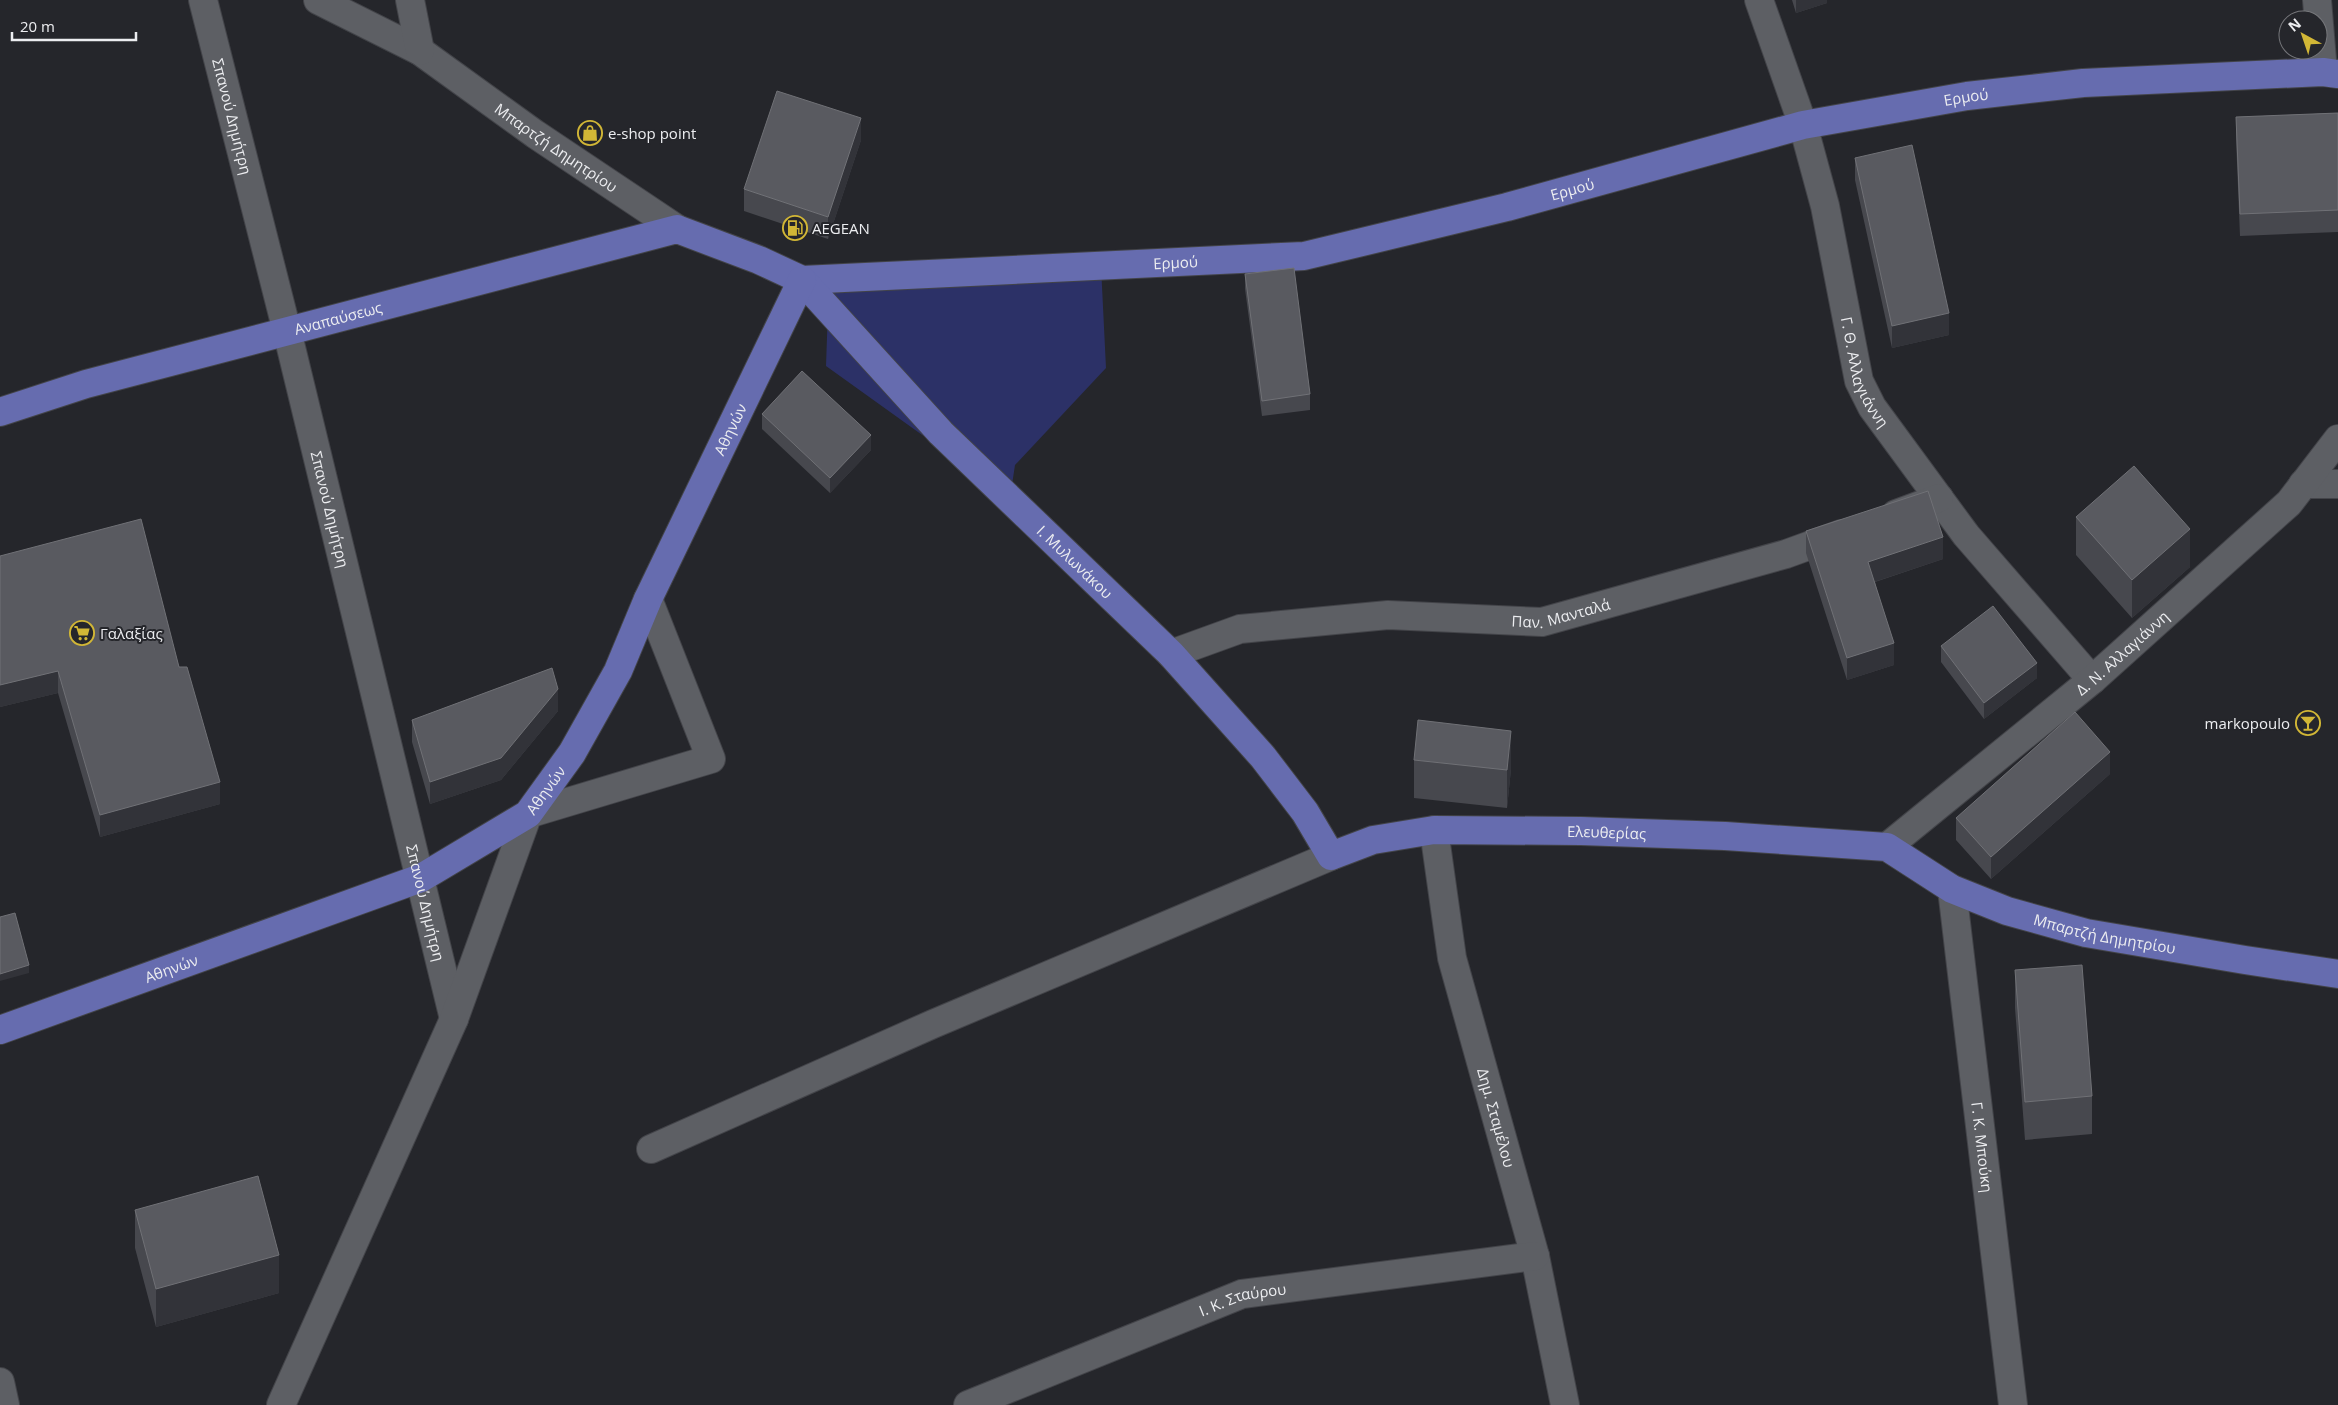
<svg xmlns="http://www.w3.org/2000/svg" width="2338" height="1405" viewBox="0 0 2338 1405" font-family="'Open Sans',sans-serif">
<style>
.green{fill:#2c3167}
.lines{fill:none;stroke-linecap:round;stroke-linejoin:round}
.minor-casing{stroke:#434449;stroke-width:30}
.major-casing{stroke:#434449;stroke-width:30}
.minor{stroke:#5d5f64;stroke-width:28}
.major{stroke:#666caf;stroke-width:28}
.wall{fill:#47484e}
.shaded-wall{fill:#323339}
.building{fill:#595a60;stroke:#707176}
.labels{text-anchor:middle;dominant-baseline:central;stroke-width:4;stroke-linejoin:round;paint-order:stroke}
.street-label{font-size:15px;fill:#ecedf0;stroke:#25262b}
.poi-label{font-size:15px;fill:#ecedf0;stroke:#25262b;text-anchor:start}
</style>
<rect width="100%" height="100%" fill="#25262b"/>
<!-- green -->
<path class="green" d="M1101,266L1106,368L1015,465L1010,498L826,366L829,279Z"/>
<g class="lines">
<defs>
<g id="minor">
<path id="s1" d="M203,0L287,331L454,1019"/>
<path id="s2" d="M318,0L420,51L535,134L677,229"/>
<path d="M410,0L420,51"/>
<path id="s3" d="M1759,0L1803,125L1825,206L1859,381L1872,407L1966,535L2092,680"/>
<path d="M2317,0L2323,72"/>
<path d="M2303,484H2338"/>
<path d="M1896,514L1939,498"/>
<path id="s4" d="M1171,654L1240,629L1388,615L1542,622L1786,554L1841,534"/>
<path id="s5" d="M1434,830L1452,958L1535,1256L1565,1405"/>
<path id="s6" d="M1887,847L2092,680L2289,503L2338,439"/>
<path id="s7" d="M1952,889L2013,1405"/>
<path d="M651,1149L933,1024L1331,856"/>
<path d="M0,1382L5,1405"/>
<path d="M281,1405L454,1019L528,814L711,759L648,599"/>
<path id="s8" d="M968,1405L1242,1294L1535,1256"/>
</g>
<g id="major">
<path id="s9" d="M802,280L1304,256L1507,207L1803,125L1967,96L2083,83L2323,72L2338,74"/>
<path id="s10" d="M0,412L86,384L677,229L759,260L802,280L941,433L1171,654L1263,757L1305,812L1331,856L1373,840L1434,830L1581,831L1725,836L1887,847L1952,889L2007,911L2086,933L2245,960L2338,974"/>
<path id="s11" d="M0,1030L421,878L528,814L572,753L618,671L648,599L802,280"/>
</g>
</defs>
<!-- minor casing -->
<use href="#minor" class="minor-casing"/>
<!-- major casing -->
<use href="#major" class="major-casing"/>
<!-- minor -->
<use href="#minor" class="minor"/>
<!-- major -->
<use href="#major" class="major"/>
</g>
<!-- wall -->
<path class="wall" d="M1792,0H1827V3L1796,13Z
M2338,113V232L2240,236L2236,139V117Z
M861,140L828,239L744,211V189Z
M1855,158L1949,335L1892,348L1855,180Z
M1245,274L1310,394V410L1262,416L1245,289Z
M762,414L871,450L830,493L762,429Z
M2076,517L2190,567L2132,618L2076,555Z
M1806,531L1943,559L1875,582L1894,665L1847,680L1806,553Z
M0,556L179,667L220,804L100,837L58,693L0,707Z
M1941,646L2037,678L1984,719L1941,662Z
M558,711L501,780L430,804L412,742V720Z
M1414,760L1511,769L1507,808L1414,798Z
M2110,774L1991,879L1956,840V818Z
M2015,970L2092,1096V1134L2025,1140L2015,1008Z
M135,1210L279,1293L156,1327L135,1248Z"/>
<!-- shaded-wall -->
<path class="shaded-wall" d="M1796,0H1827V3L1796,13Z
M861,118V140L828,239V217Z
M1949,313V335L1892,348V326Z
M871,435V450L830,493V478Z
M2190,529V567L2132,618V580Z
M1943,537V559L1868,584V562Z
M1894,643V665L1847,680V658Z
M2037,663V678L1984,719V703Z
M58,671V693L0,707V685Z
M558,689V711L501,780L430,804V782Z
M1511,731V769L1507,808V770Z
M2110,752V774L1991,879V857Z
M220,782V804L100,837V815Z
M29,965V973L0,981V974Z
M279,1255V1293L156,1327V1289Z"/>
<!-- building -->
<path class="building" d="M777,91L861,118L828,217L744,189Z
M2338,113V210L2240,214L2236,117Z
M1912,145L1949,313L1892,326L1855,158Z
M1294,268L1310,394L1262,401L1245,274Z
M802,371L871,435L830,478L762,414Z
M2134,466L2190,529L2132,580L2076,517Z
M1928,491L1943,537L1868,562L1894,643L1847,658L1806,531Z
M141,519L179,667H187L220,782L100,815L58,671L0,685V556Z
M1993,606L2037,663L1984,703L1941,646Z
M552,668L558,689L501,758L430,782L412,720Z
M2075,712L2110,752L1991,857L1956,818Z
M1418,720L1511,731L1507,770L1414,760Z
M15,913L29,965L0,974V917Z
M2082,965L2092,1096L2025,1102L2015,970Z
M258,1176L279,1255L156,1289L135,1210Z"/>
<!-- icons -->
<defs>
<symbol id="shop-ring" viewBox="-11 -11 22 22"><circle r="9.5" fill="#25262b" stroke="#d2b736" stroke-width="1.5"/><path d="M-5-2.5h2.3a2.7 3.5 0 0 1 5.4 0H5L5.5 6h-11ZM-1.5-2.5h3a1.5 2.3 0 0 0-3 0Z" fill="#d2b736"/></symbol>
<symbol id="fuel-ring" viewBox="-11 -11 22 22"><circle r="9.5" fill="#25262b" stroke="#d2b736" stroke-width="1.5"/><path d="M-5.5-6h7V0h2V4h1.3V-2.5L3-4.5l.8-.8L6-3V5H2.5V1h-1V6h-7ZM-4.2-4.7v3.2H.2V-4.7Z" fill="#d2b736"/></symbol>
<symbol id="supermarket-ring" viewBox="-11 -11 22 22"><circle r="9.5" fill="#25262b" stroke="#d2b736" stroke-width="1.5"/><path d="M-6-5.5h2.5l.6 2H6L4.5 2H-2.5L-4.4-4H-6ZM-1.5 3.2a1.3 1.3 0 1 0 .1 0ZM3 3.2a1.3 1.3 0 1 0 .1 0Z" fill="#d2b736"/></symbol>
<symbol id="bar-ring" viewBox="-11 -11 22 22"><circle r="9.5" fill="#25262b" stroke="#d2b736" stroke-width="1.5"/><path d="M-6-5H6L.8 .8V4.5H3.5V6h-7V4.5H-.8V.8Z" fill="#d2b736"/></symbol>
</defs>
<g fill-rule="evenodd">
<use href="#shop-ring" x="576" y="119" width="28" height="28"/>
<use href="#fuel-ring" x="781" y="214" width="28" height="28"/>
<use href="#supermarket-ring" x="68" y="619" width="28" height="28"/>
<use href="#bar-ring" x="2294" y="709" width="28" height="28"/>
</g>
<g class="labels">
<!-- street labels -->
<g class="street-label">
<text stroke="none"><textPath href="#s9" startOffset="1184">Ερμού</textPath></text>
<text stroke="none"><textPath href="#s1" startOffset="120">Σπανού Δημήτρη</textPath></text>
<text stroke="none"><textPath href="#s2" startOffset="281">Μπαρτζή Δημητρίου</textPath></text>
<text stroke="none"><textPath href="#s9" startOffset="779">Ερμού</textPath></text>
<text stroke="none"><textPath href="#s9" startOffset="374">Ερμού</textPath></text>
<text stroke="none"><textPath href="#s10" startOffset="351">Αναπαύσεως</textPath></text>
<text stroke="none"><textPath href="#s3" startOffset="388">Γ. Θ. Αλλαγιάννη</textPath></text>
<text stroke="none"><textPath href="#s11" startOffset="1008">Αθηνών</textPath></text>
<text stroke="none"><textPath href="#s1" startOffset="525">Σπανού Δημήτρη</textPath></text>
<text stroke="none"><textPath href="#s10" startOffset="1229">Ι. Μυλωνάκου</textPath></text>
<text stroke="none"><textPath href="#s4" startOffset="396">Παν. Μανταλά</textPath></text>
<text stroke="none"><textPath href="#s6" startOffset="305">Δ. Ν. Αλλαγιάννη</textPath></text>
<text stroke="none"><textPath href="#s11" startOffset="602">Αθηνών</textPath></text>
<text stroke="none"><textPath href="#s10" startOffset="1900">Ελευθερίας</textPath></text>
<text stroke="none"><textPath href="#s1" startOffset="930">Σπανού Δημήτρη</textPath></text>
<text stroke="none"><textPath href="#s10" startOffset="2418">Μπαρτζή Δημητρίου</textPath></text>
<text stroke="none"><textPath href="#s11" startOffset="182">Αθηνών</textPath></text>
<text stroke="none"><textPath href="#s5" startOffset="295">Δημ. Σταμέλου</textPath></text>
<text stroke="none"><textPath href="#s7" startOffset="260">Γ. Κ. Μπούκη</textPath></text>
<text stroke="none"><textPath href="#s8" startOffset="295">Ι. Κ. Σταύρου</textPath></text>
</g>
<!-- poi labels -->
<g class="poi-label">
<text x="608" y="133">e-shop point</text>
<text x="812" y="228">AEGEAN</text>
<text x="100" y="633">Γαλαξίας</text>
<text x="2290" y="723" text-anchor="end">markopoulo</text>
</g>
</g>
<!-- north arrow -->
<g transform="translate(2303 35) rotate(320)"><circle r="24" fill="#25262b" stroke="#75767a"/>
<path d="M0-4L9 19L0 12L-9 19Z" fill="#d2b736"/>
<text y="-8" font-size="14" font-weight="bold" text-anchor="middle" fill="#ecedf0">N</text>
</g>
<!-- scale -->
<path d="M12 32v8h124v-8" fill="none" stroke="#ecedf0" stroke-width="2.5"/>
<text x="20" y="32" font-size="15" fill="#ecedf0" stroke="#25262b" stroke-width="4" paint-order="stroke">20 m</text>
</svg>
